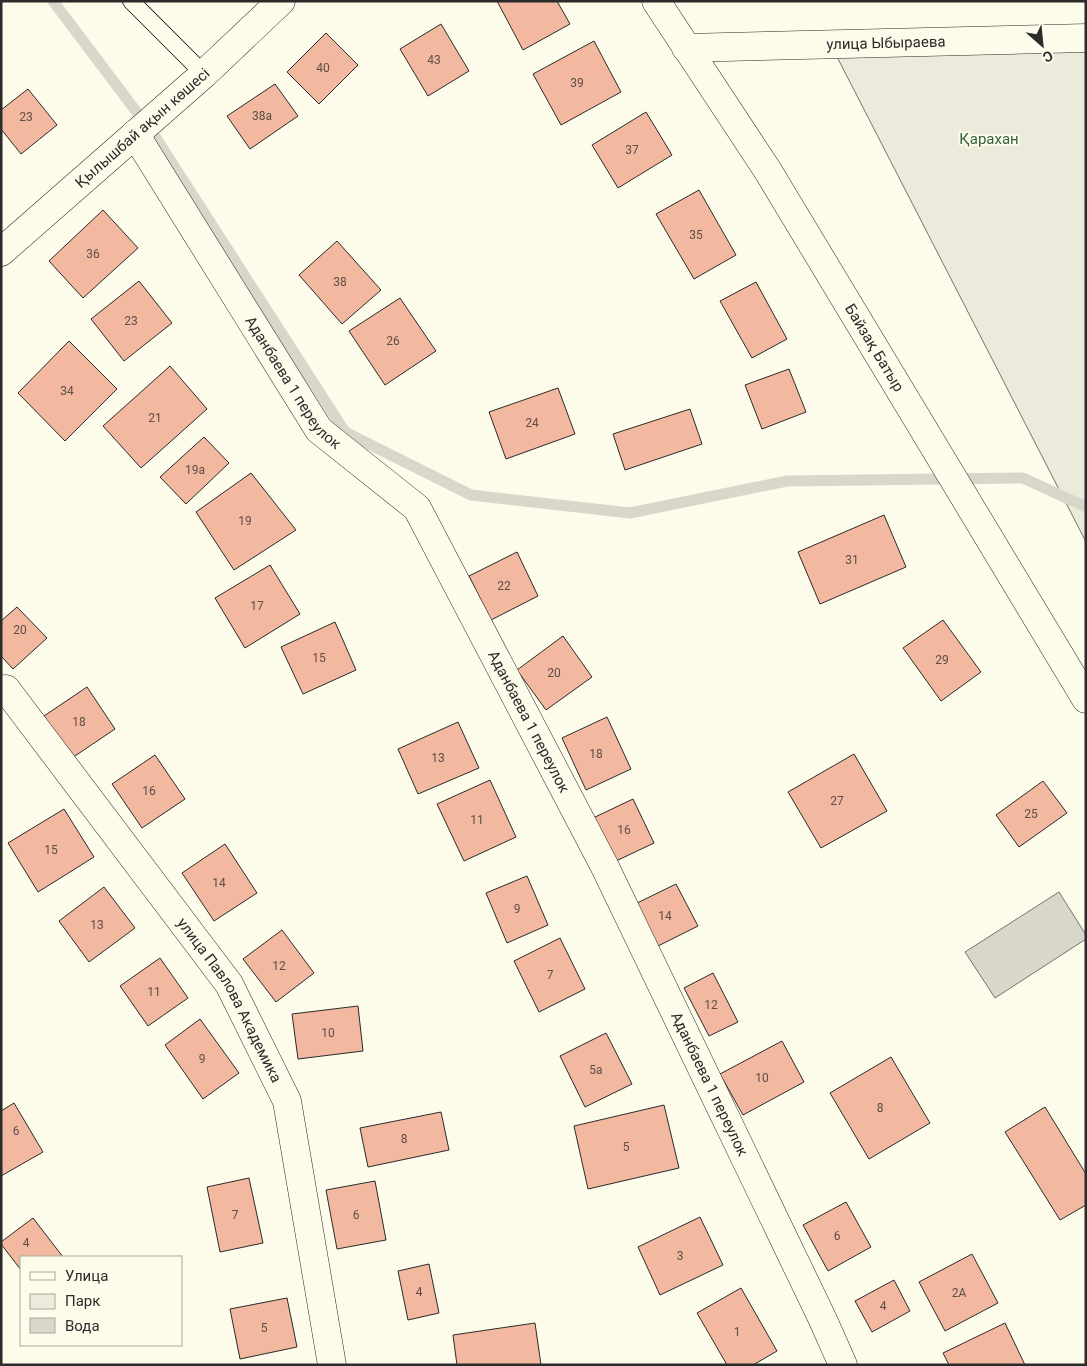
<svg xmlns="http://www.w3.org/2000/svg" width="1087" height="1366" viewBox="0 0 1087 1366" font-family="Roboto,sans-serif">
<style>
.green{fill:#ecebdb;stroke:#74746e}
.water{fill:#d8d7c9;stroke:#74746e}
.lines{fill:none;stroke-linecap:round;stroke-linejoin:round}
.stream{stroke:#d8d7c9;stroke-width:11}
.building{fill:#f2b8a0;stroke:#2b2b2b}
.lane-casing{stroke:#2b2b2b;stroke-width:18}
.street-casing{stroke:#2b2b2b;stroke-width:29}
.secondary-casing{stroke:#2b2b2b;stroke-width:29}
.lane{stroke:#fdfbea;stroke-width:16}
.street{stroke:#fdfbea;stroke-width:28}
.secondary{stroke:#fdfbea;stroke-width:28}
.labels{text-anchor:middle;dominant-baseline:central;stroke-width:4;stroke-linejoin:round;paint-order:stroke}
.number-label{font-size:12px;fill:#5d4e48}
.street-label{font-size:15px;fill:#2b2b2b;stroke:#fdfbea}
.park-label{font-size:15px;fill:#34623c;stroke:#fdfbea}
</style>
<rect width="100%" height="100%" fill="#fdfbea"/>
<!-- green -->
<path class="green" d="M1086,35V542L833,49Z"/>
<!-- water -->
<path class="water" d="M1059,892L1086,935V939L995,998L965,952Z"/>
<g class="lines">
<!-- stream -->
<path class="stream" d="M53,1L154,135L345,432L471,495L630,513L787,481L1023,478L1086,507"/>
</g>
<!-- building -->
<path class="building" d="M497,1H557L570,24L523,50Z
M441,24L469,71L428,96L400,49Z
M326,33L358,65L319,104L287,72Z
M594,41L621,92L561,125L533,74Z
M275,84L298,116L250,149L227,116Z
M28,89L57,125L21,154L1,129V110Z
M646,112L672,155L618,188L592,145Z
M699,190L736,255L694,279L656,214Z
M103,210L138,248L83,298L49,261Z
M337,241L381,290L342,324L299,275Z
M139,281L172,323L124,361L91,319Z
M756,282L787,339L752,358L720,301Z
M400,298L436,351L385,385L349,331Z
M69,341L117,389L65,441L18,393Z
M170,366L207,409L141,468L103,426Z
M789,369L806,412L762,429L745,385Z
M558,388L575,434L506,459L489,412Z
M690,409L702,444L625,470L613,434Z
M204,437L229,463L186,504L160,477Z
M251,473L296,530L234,570L196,512Z
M884,515L906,567L820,604L798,552Z
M517,552L538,596L491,620L469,576Z
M270,565L300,614L245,648L215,598Z
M17,607L47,638L13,669L1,656V621Z
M943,620L981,672L941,701L903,648Z
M335,622L356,670L303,694L281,647Z
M563,636L592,677L546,710L517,670Z
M87,687L115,729L72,758L44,716Z
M607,717L631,769L586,790L562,738Z
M458,722L479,768L418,794L398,749Z
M854,754L887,811L821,848L788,792Z
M155,755L185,799L142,828L112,784Z
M490,780L516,837L464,861L437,804Z
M1043,781L1067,813L1019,847L996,815Z
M633,799L654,843L614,862L593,818Z
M64,809L94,857L38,892L8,843Z
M225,844L257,893L214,921L182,873Z
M527,876L548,925L507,943L486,893Z
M676,884L698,926L654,948L633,905Z
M104,887L135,928L89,962L59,921Z
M282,930L314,973L276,1002L243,959Z
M560,938L585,989L539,1012L514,961Z
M160,958L188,998L148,1026L120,986Z
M713,973L738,1022L709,1036L684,988Z
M358,1006L363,1051L298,1059L292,1014Z
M200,1019L239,1073L203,1099L165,1045Z
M606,1033L632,1084L585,1107L560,1056Z
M782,1041L804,1082L743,1115L720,1074Z
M891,1057L930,1123L869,1159L830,1093Z
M14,1103L43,1152L1,1176V1111Z
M664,1105L679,1168L588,1189L574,1126Z
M1045,1107L1086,1174V1205L1060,1220L1005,1132Z
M441,1112L449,1150L368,1167L360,1128Z
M249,1178L263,1243L220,1252L207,1187Z
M375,1181L386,1240L337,1249L326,1190Z
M846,1202L871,1247L828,1271L803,1225Z
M700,1217L723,1265L660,1295L638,1247Z
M33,1218L63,1257H21V1270L1,1244V1242Z
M972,1254L998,1303L945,1331L919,1282Z
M429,1264L439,1313L408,1320L398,1271Z
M894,1280L910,1311L872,1332L855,1301Z
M741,1288L777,1351L753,1365H727L697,1313Z
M287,1298L297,1347L240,1359L230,1309Z
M535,1323L541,1365H457L453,1335Z
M1005,1323L1025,1365H949L943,1353Z"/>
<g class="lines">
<defs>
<path id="lane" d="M131,1L204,74"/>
<g id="street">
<path id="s1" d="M686,48L1086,38"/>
<path id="s2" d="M135,134L319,430L417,508L605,867L823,1320L843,1365"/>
<path id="s3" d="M1,252L204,74L281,1"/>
<path id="s4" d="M6,689L229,984L287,1101L332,1365"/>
</g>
<g id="secondary">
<path id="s5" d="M656,1L768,171L1086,699"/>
</g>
</defs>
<!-- lane casing -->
<use href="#lane" class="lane-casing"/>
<!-- street casing -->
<use href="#street" class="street-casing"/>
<!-- secondary casing -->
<use href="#secondary" class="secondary-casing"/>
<!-- lane -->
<use href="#lane" class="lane"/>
<!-- street -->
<use href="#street" class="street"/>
<!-- secondary -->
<use href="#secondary" class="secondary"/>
</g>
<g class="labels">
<!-- number labels -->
<g class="number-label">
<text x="434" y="60">43</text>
<text x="323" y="68">40</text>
<text x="577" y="83">39</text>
<text x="262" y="116">38а</text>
<text x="26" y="117">23</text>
<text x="632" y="150">37</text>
<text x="696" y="235">35</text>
<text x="93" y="254">36</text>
<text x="340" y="282">38</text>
<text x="131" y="321">23</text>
<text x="393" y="341">26</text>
<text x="67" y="391">34</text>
<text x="155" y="418">21</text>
<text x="532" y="423">24</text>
<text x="195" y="470">19a</text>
<text x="245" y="521">19</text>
<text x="852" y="560">31</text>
<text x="504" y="586">22</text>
<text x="257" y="606">17</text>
<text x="20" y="630">20</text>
<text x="319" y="658">15</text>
<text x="942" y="660">29</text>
<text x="554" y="673">20</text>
<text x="79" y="722">18</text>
<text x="596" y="754">18</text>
<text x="438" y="758">13</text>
<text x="149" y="791">16</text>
<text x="837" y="801">27</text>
<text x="1031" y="814">25</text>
<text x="477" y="820">11</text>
<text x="624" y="830">16</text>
<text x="51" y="850">15</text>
<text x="219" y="883">14</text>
<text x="517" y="909">9</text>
<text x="665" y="916">14</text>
<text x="97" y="925">13</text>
<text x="279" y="966">12</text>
<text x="550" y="975">7</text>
<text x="154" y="992">11</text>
<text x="711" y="1005">12</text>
<text x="328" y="1033">10</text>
<text x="202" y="1059">9</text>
<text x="596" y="1070">5а</text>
<text x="762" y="1078">10</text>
<text x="880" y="1108">8</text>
<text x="16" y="1131">6</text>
<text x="404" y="1139">8</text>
<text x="626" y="1147">5</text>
<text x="235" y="1215">7</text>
<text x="356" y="1215">6</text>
<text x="837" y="1236">6</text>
<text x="26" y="1243">4</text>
<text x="680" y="1256">3</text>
<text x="419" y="1292">4</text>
<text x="959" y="1293">2А</text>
<text x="883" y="1306">4</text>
<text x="264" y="1328">5</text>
<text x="737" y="1332">1</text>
</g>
<!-- street labels -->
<g class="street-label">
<text stroke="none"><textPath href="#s1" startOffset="200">улица Ыбыраева</textPath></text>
<text stroke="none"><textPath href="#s3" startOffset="188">Қылышбай ақын көшесі</textPath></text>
<text stroke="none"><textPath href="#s5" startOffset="410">Байзақ Батыр</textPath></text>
<text stroke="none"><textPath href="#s2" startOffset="295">Аданбаева 1 переулок</textPath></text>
<text stroke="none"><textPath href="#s2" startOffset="715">Аданбаева 1 переулок</textPath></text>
<text stroke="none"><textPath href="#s4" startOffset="384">улица Павлова Академика</textPath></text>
<text stroke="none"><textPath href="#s2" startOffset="1120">Аданбаева 1 переулок</textPath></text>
</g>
<!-- park labels -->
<g class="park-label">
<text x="989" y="139">Қарахан</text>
</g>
</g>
<!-- border -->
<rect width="1087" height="1366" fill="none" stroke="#2b2b2b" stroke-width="5"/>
<!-- legend -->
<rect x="20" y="1256" width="162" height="90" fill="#fdfbea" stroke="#a9a89e"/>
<rect x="30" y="1272" width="25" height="8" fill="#fdfbea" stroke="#a9a89e"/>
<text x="65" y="1281" font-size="15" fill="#2b2b2b">Улица</text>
<rect x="30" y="1294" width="25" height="15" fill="#ecebdb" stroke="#a9a89e"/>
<text x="65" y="1306" font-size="15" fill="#2b2b2b">Парк</text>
<rect x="30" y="1318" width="25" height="15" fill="#d8d7c9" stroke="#a9a89e"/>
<text x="65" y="1331" font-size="15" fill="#2b2b2b">Вода</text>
<!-- north arrow -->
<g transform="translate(1042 45) rotate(153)" stroke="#fdfbea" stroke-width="4" paint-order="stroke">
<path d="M0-4L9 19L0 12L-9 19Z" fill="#2b2b2b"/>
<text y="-8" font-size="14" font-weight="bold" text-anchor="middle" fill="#2b2b2b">С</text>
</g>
</svg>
